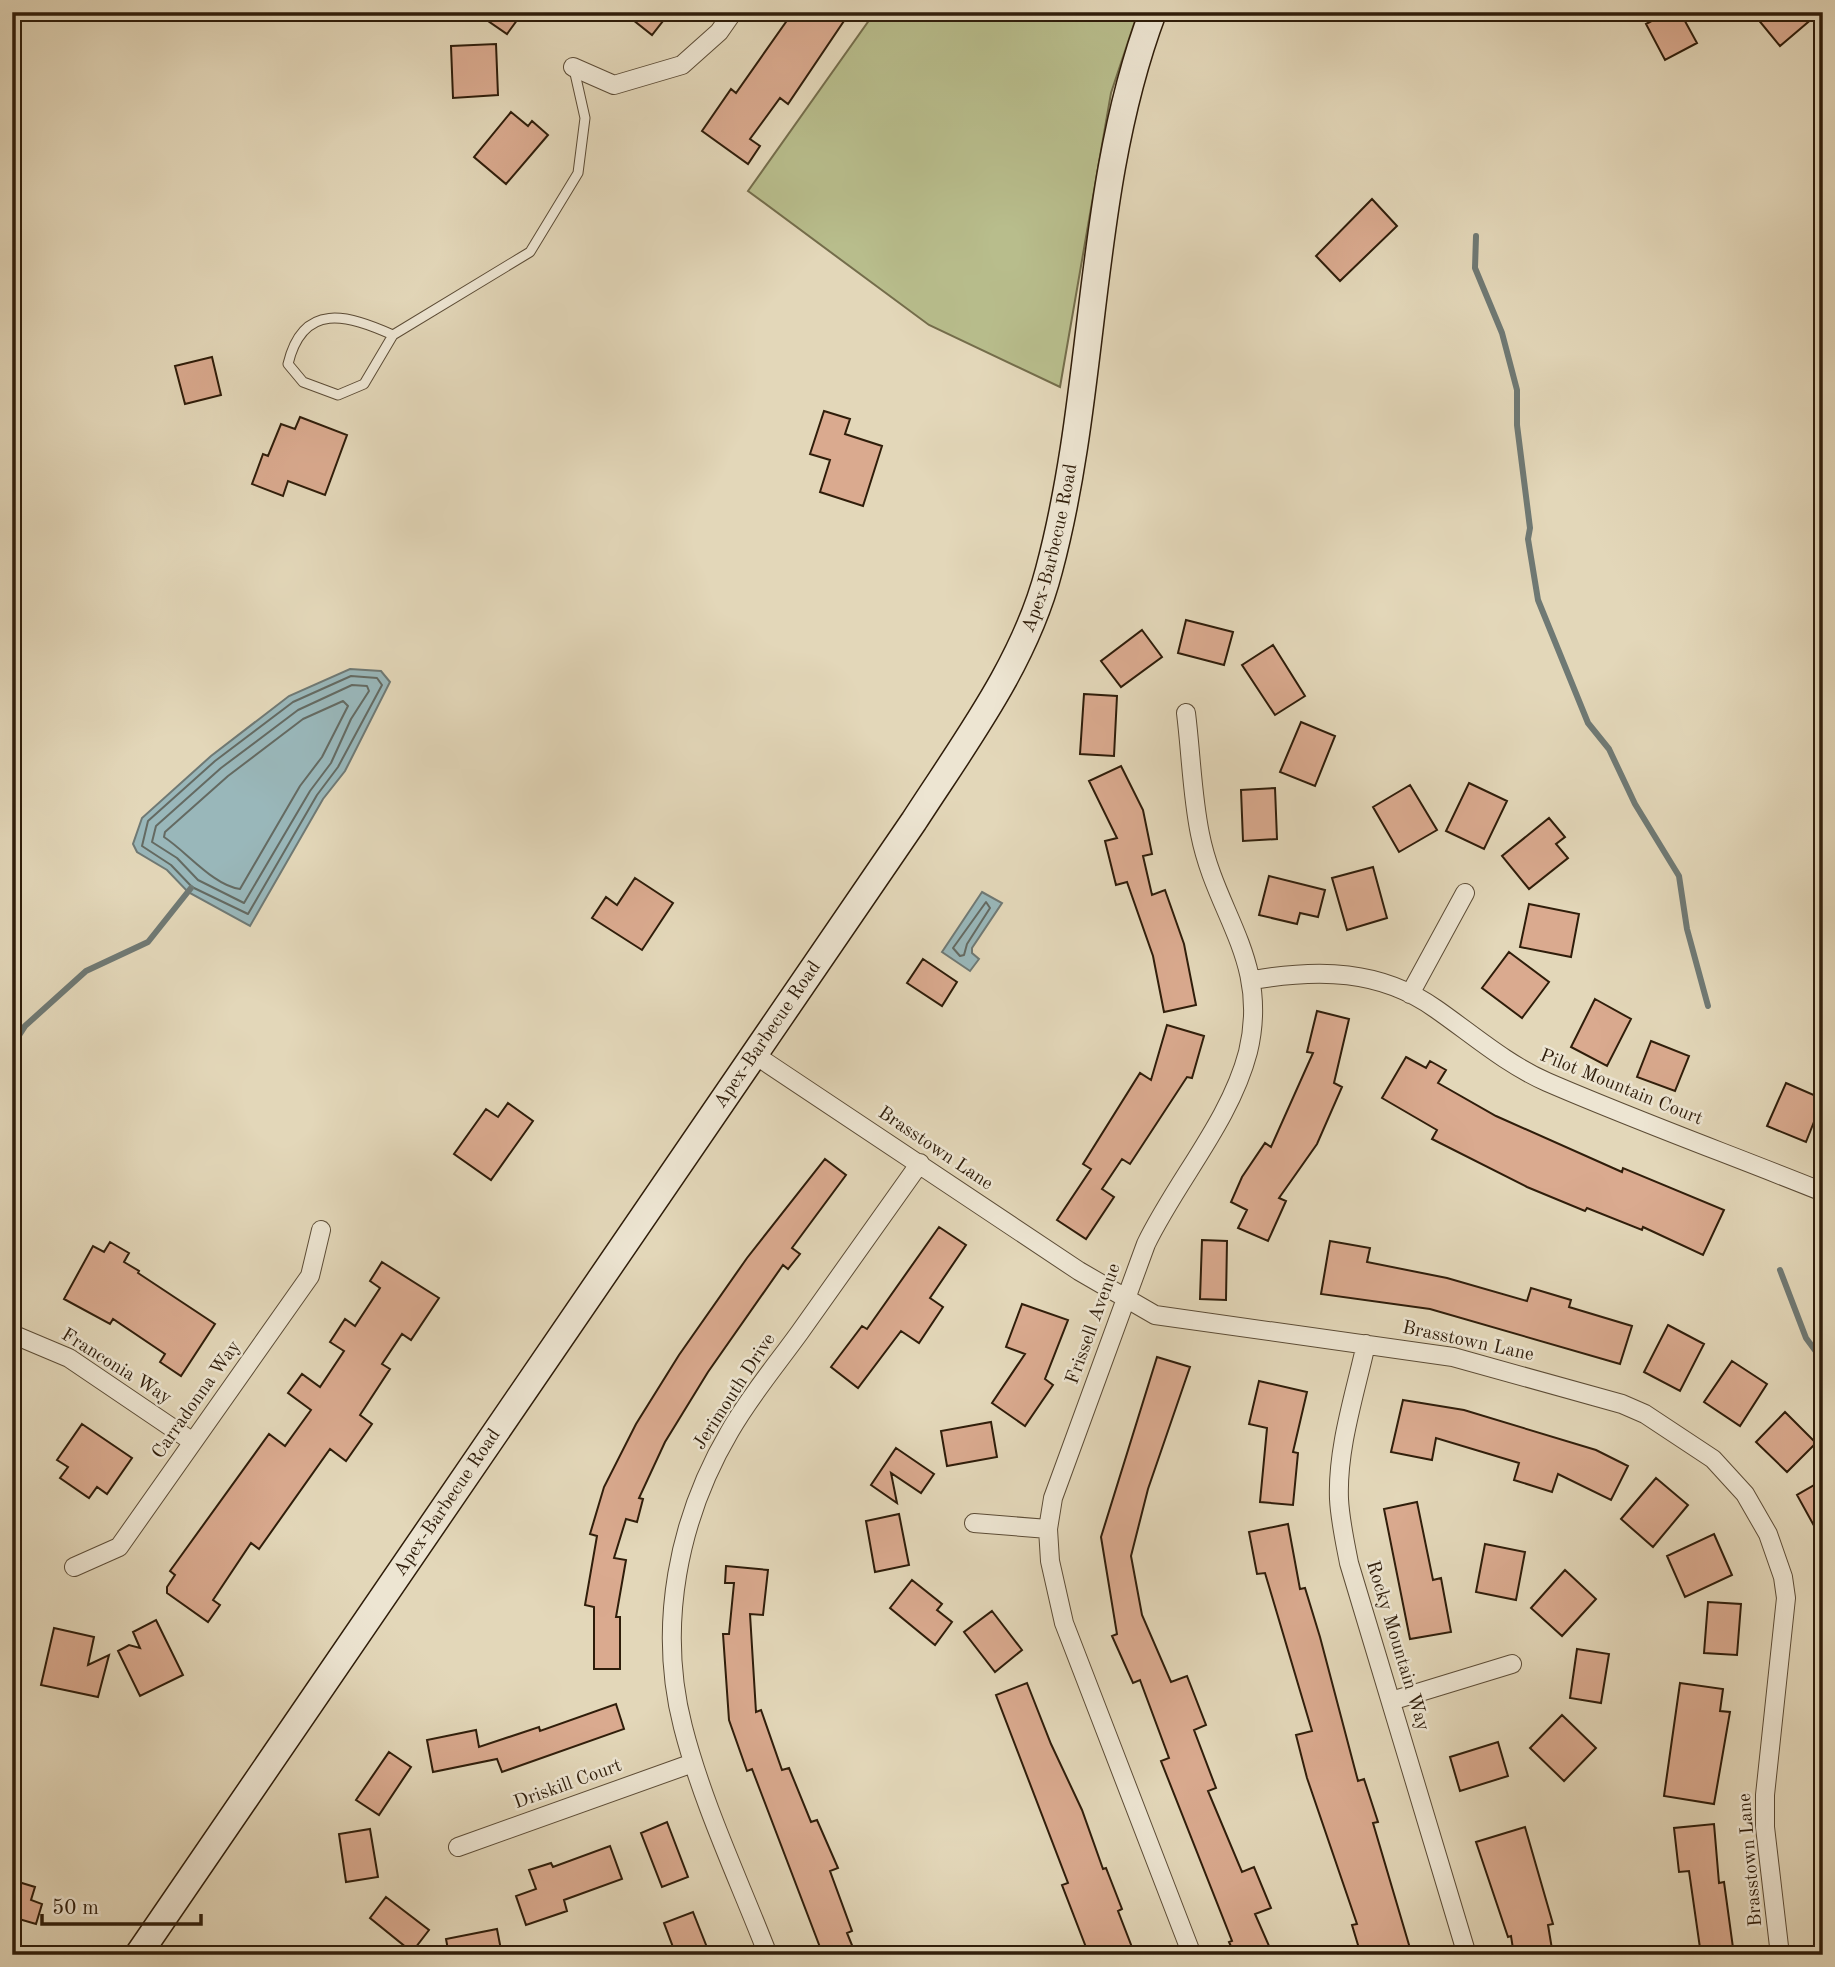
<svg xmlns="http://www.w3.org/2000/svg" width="1835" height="1967" viewBox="0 0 1835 1967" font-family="'Old Standard TT',serif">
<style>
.green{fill:#b8bd8c;stroke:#746d4b;stroke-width:2}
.water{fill:#99b7ba;stroke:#6f7974;stroke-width:2}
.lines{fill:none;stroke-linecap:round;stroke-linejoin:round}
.shore{stroke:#646a62;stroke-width:2}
.stream{stroke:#6f7974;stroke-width:6}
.building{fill:#daaa8f;stroke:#2f1d0a;stroke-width:2}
.lane-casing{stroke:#5c4c36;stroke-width:11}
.street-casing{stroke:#5c4c36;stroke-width:20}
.secondary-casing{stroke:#2f1d0a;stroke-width:29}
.lane{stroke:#ede5d2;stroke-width:9}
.street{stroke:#ede5d2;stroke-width:18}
.secondary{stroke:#ede5d2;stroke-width:26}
.labels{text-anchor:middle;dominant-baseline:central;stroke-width:5;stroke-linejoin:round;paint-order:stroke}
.street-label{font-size:19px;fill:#2f1d0a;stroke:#ede5d2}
</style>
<rect width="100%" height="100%" fill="#e3d7b9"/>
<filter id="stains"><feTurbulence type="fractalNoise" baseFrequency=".00286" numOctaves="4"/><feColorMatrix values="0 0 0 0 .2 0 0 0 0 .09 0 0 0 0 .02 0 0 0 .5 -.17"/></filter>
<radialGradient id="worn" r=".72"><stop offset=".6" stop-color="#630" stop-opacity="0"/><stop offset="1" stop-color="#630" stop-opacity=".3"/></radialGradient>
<!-- green -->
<path class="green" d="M875,12H1138L1111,93L1060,387L929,325L748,191Z"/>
<!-- water -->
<path class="water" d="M350,669L381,671L390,682L345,771L323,799L250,926L188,892L167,870L137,852L133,844L142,818L211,756L289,696Z
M982,892L1002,903L972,948V953L979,959L970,971L942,952Z"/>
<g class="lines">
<!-- shore -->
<path class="shore" d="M351,676L377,678L382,685L338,767L317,795L248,914L192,887L171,865L142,846L148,821L215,761L293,702Z
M352,685L367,686L369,691L351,719L331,763L310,791L244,903L198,880L177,858L152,842L156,826L221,768L298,710Z
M343,701L348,706L322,757L300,786L240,889C214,886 187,852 164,837L165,832L228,776L303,719Z
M986,902L990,908L967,944L964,955L960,956L953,948Z"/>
<!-- stream -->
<path class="stream" d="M1476,236L1475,268L1502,333L1517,390V425L1530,528L1528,539L1538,600L1588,723L1609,749L1635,804L1679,876L1687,929L1708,1006
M12,1046L25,1026L86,971L148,942L191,888
M1780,1270L1806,1338L1823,1361"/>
</g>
<!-- building -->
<path class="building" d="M475,12H523L507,34Z
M623,12H670L652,35Z
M793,12H850L788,104L780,98L750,139L760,146L748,164L702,131L731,89L736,93Z
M1668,12H1680L1697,43L1665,60L1646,24Z
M1752,12H1820L1780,46Z
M496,44L498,95L453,98L451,46Z
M511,112L528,126L532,121L548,135L506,184L474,157Z
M1372,199L1397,226L1340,281L1316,256Z
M212,357L221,395L185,404L175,366Z
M824,411L850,419L845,434L882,446L863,506L820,492L830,460L810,454Z
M300,417L347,435L325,495L288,481L283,496L252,484L263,454L268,456L281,424L295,429Z
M1186,620L1233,632L1224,665L1178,653Z
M1142,630L1162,657L1121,687L1101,661Z
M1273,645L1305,696L1275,715L1242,665Z
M1084,694L1117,696L1114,756L1080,754Z
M1301,722L1335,736L1315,786L1280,772Z
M1121,766L1143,810L1152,854L1143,856L1152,895L1165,890L1184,944L1196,1005L1164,1012L1153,956L1127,882L1116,885L1105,841L1117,838L1089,781Z
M1469,783L1507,801L1484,849L1446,831Z
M1410,785L1437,830L1399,852L1373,807Z
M1275,788L1277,839L1243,841L1241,790Z
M1549,818L1565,837L1556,844L1568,858L1529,889L1502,856Z
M1373,867L1387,918L1347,930L1332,878Z
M1269,876L1325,890L1318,917L1300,913L1297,924L1259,915Z
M635,878L673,903L642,950L592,918L606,897L617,905Z
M1529,904L1579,914L1571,957L1520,947Z
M1509,952L1549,982L1522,1018L1482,988Z
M923,959L957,982L942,1006L907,983Z
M1595,999L1631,1019L1607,1066L1571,1047Z
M1317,1011L1349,1019L1334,1083L1342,1087L1317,1144L1279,1198L1286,1201L1268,1241L1238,1228L1247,1210L1231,1202L1242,1177L1265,1143L1271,1147L1313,1053L1307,1052Z
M1167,1025L1204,1036L1192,1078L1187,1077L1130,1164L1122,1159L1102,1189L1114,1197L1086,1239L1057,1220L1091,1169L1083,1164L1140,1073L1151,1080Z
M1651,1041L1689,1056L1675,1091L1637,1077Z
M1406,1057L1426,1068L1430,1061L1446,1070L1438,1083L1496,1116L1622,1172L1623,1168L1724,1210L1703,1255L1643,1227L1642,1230L1587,1208L1585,1211L1527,1187L1432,1139L1437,1130L1382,1098Z
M1786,1083L1823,1099L1806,1142L1767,1126Z
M508,1103L533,1121L491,1180L454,1154L486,1109L498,1117Z
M825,1159L846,1175L792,1248L800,1254L788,1269L783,1265L708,1372L665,1442L639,1498L643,1499L637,1522L626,1519L614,1558L626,1560L616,1617H620V1669H594V1607L585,1605L597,1536L590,1534L604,1487L636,1424L679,1355L747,1258Z
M939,1227L966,1245L930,1298L943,1307L919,1343L901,1331L858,1388L831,1367L862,1326L867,1329Z
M1202,1240L1227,1241L1226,1300L1200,1299Z
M1330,1241L1370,1248L1367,1262L1447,1278L1527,1301L1531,1288L1571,1300L1569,1307L1632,1326L1620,1364L1430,1309L1321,1294Z
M110,1242L129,1253L124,1262L139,1271L138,1273L215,1324L181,1376L160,1362L165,1354L113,1319L110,1324L64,1299L93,1246L104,1252Z
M382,1262L439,1298L411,1340L402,1334L382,1364L390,1369L360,1415L372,1424L346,1461L330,1449L259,1549L251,1543L213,1600L220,1605L208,1622L167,1593V1587L175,1575L170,1571L269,1434L285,1446L311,1410L288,1393L302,1374L320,1387L344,1351L330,1342L345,1319L355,1326L380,1288L370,1281Z
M1022,1304L1068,1320L1045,1379L1053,1385L1025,1426L992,1403L1025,1354L1006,1347Z
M1668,1325L1704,1344L1680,1391L1644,1372Z
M1157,1357L1190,1367L1148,1489L1131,1556L1142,1615L1171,1682L1187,1676L1206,1725L1194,1730L1216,1788L1208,1791L1242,1872L1254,1867L1271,1908L1255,1914L1273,1955H1235L1229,1942L1232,1941L1161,1761L1169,1758L1140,1680L1133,1683L1112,1636L1117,1634L1101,1537Z
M1732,1361L1767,1384L1740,1426L1704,1402Z
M1259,1381L1307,1392L1293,1452L1298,1453L1293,1505L1260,1502L1267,1428L1249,1424Z
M1403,1400L1464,1410L1596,1450L1628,1466L1611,1500L1558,1474L1552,1492L1514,1480L1519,1463L1436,1438L1432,1460L1391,1452Z
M1785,1412L1816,1443L1787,1472L1756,1442Z
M991,1422L997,1457L947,1466L941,1431Z
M82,1424L132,1458L107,1494L97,1487L89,1498L60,1478L68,1467L57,1460Z
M896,1448L934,1474L921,1493L891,1473L897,1503L871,1485Z
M1656,1478L1688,1505L1653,1547L1621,1519Z
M1823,1480V1542L1797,1495Z
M1417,1502L1433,1580L1441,1578L1451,1632L1410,1639L1384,1509Z
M899,1514L909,1565L875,1572L866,1521Z
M1288,1524L1300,1589L1305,1588L1320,1637L1358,1781L1364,1779L1378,1822L1373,1823L1412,1955H1361L1352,1925L1357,1924L1307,1778L1296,1735L1312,1731L1265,1573L1257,1574L1249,1532Z
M1714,1534L1732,1575L1685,1597L1667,1556Z
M1485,1544L1525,1552L1516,1600L1476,1592Z
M726,1566L768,1570L763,1615L750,1614L756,1712L761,1710L782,1770L789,1768L811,1822L817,1820L838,1868L830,1871L852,1931L847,1933L856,1955H823L752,1769L747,1771L729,1720L723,1634H729L734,1583H725Z
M1565,1570L1596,1599L1562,1636L1531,1608Z
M912,1580L942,1604L937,1610L952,1622L935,1645L890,1608Z
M1708,1602L1741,1604L1737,1655L1704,1653Z
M992,1611L1022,1650L995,1672L964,1632Z
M156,1620L183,1675L140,1696L118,1651L129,1645L140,1648L133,1632Z
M54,1628L94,1637L88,1665L109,1655L98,1697L41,1685Z
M1577,1649L1609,1654L1601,1703L1570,1698Z
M1027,1683L1051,1744L1082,1810L1103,1869L1106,1868L1122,1909L1118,1911L1135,1955H1089L1062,1885L1068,1883L996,1695Z
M1680,1683L1723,1689L1720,1711L1730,1712L1714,1804L1664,1796Z
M616,1704L624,1729L502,1772L497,1759L433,1772L427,1740L476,1730L479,1747L539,1727L540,1731Z
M1562,1715L1596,1748L1564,1781L1530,1748Z
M1498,1742L1508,1776L1460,1791L1450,1757Z
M389,1752L411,1767L379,1815L356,1800Z
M667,1822L688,1877L662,1887L641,1833Z
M1714,1824L1719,1883L1724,1882L1734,1955H1701L1689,1871L1679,1872L1674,1828Z
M1525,1827L1553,1924L1548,1925L1553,1955H1514L1511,1936L1508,1937L1476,1842Z
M370,1829L378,1877L346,1882L339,1834Z
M610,1846L622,1879L564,1900L567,1911L526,1925L516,1896L536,1889L529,1870L551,1863L553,1867Z
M12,1880L35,1887L31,1900L42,1904L36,1924L12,1917Z
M386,1897L429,1930L412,1952L370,1918Z
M693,1912L710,1955H676L664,1923Z
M497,1929L502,1955H449L446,1939Z"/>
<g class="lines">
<defs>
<path id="lane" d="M393,335C348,315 303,301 288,364L303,382L338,395L364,384L393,335L530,252L578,173L585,118L574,69"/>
<path id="street" d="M573,67L614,85L682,65L719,32L733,12
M1186,713C1191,753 1192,795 1200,834C1216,915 1270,961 1248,1052C1230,1121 1177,1180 1146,1244L1053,1498L1048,1529L1050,1561L1064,1623L1192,1955
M1253,980C1318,969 1380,969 1436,1009C1472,1034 1506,1064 1547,1082C1637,1121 1731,1155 1823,1192
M1410,994L1465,893
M755,1055L1079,1271L1155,1315L1453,1357L1622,1404L1645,1414L1713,1459L1745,1494L1768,1534L1783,1577L1786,1598L1765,1795V1827L1780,1955
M12,1334L69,1358L193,1442
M1366,1344C1355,1394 1337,1448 1339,1499C1340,1520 1345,1542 1349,1563L1467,1955
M974,1523L1048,1529
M74,1567L119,1547L310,1276L321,1230
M1391,1701L1512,1664
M458,1847L693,1763
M768,1955C739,1880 703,1805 683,1727C657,1626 678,1519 730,1431C750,1396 777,1364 800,1332C840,1275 880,1219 920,1163"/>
<g id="secondary">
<path id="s1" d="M138,1955L914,821C965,742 1025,663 1049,570C1098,387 1086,190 1153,12"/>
</g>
</defs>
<!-- lane casing -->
<use href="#lane" class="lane-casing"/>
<!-- street casing -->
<use href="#street" class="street-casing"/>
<!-- secondary casing -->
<use href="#secondary" class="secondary-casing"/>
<!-- lane -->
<use href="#lane" class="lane"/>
<!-- street -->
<use href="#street" class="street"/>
<!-- secondary -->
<use href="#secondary" class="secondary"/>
</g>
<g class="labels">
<!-- street labels -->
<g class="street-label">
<text stroke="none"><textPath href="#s1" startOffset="1682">Apex-Barbecue Road</textPath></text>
<text stroke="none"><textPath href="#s1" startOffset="1115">Apex-Barbecue Road</textPath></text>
<text transform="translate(1621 1088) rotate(22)">Pilot Mountain Court</text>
<text transform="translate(935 1149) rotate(34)">Brasstown Lane</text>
<text transform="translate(1094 1324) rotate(-70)">Frissell Avenue</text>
<text transform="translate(1468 1342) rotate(12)">Brasstown Lane</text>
<text transform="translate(116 1367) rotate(32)">Franconia Way</text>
<text transform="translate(735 1392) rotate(-57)">Jerimouth Drive</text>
<text transform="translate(197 1400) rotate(-55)">Carradonna Way</text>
<text stroke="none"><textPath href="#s1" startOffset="548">Apex-Barbecue Road</textPath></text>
<text transform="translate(1397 1646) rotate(73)">Rocky Mountain Way</text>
<text transform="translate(568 1785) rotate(-20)">Driskill Court</text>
<text transform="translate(1751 1860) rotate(-95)">Brasstown Lane</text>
</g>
</g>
<!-- margin -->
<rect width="1835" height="1967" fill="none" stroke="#e3d7b9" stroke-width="42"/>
<rect x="14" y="14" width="1807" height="1939" fill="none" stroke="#2f1d0a" stroke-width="3.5"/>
<rect x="21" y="21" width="1793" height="1925" fill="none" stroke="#2f1d0a" stroke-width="2"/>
<!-- scale -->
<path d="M42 1914v10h159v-10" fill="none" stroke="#2f1d0a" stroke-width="3.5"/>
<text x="52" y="1914" font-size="21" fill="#2f1d0a" stroke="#ede5d2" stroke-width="5" paint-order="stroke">50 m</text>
<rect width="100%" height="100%" filter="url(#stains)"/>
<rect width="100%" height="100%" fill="url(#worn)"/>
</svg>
